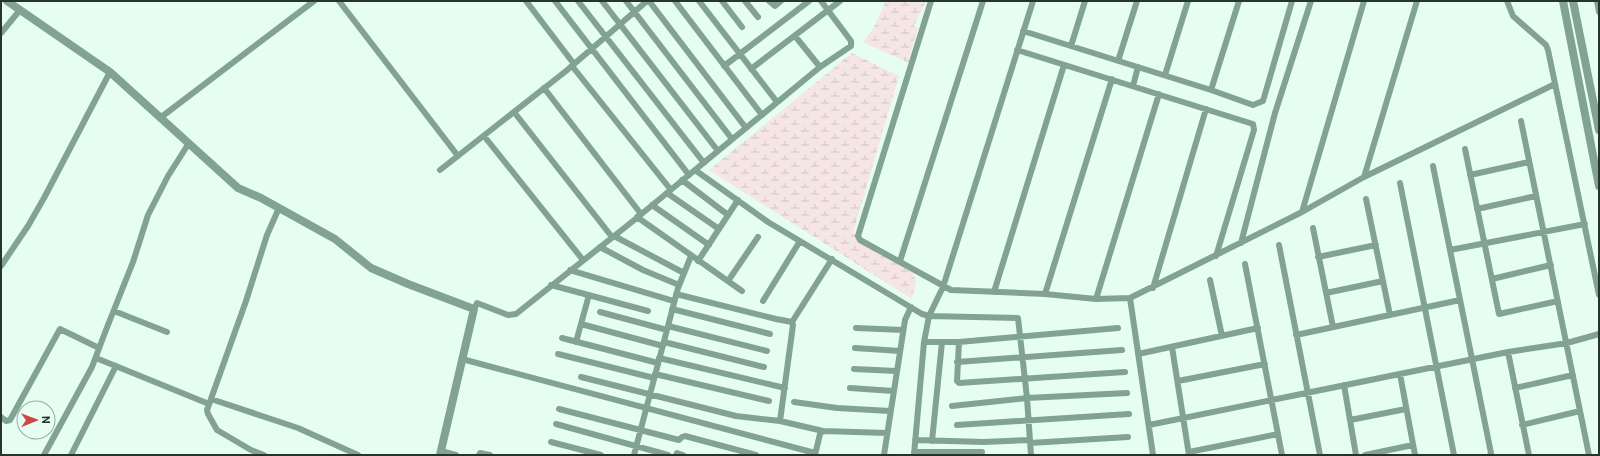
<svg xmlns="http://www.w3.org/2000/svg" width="1600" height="456" viewBox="0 0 1600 456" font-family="Roboto,sans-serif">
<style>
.wetland{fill:url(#wetland-marsh)}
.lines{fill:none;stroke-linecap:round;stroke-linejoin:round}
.minor{stroke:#82a392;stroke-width:6}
.tertiary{stroke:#82a392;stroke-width:8}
</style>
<defs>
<pattern id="wetland-marsh" width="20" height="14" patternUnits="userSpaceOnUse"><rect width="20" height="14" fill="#f5e5e4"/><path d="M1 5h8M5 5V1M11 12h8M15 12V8" fill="none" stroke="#d2c5c4"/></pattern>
</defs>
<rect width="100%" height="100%" fill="#e5fef1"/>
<!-- wetland -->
<path class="wetland" d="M886,1H926L914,26L918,28L911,50L909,63L863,42L873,29Z
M852,53L899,76L853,233L913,273L916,281L912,299L709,170Z"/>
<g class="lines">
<!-- minor -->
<path class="minor" d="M339,1L458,156
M526,1L574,64
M555,1L689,175
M578,1L704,163
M602,1L718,151
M626,1L732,139
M649,1L746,128
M675,1L762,115
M699,1L777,102
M722,1L742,27
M745,1L758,17
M769,1L775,6L781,1
M931,1L858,236L860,240L951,290L1045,294L1096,299L1130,298L1302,212L1364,177L1555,84
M1507,1L1513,16L1546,45L1548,50L1599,295
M1597,1L1599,12
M1023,31L1211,90L1253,105L1263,101L1292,1
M1,33L20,10
M795,36L820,67
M1071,46L1085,1
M1017,50L1253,124L1254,130L1216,256
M1118,61L1137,1
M572,66L671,190
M724,66L809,1
M751,69L840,1
M1165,75L1188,1
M1133,86L1138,67
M544,88L641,214
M1211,90L1239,1
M514,112L612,237
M160,118L314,1
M1521,121L1589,455
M484,136L583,260
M1465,149L1499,314L1558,301
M1433,166L1491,453L1490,455
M440,170L566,71L647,1
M695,170L768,222L922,314L929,316L1018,318L1027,398L1031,455
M1470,175L1529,162
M1364,177L1417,1
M682,180L728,215
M1400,183L1454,455
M667,193L719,229
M1366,199L1390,315
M652,205L709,245
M1477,209L1536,196
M1302,212L1364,1
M637,217L742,291
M1313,228L1333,327
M614,236L684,273
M1241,243L1275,113L1311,1
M1279,245L1320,455
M600,247L643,270L679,285
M1450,250L1585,224
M1318,257L1376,245
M698,261L738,200
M900,261L983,1
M1245,264L1282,455
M1,266L28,226L44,198L110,72
M570,270L674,301
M1492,279L1551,265
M1210,280L1222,336
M728,281L758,237
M551,285L648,311
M1153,288L1206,109
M994,292L1064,65
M1326,293L1383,281
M676,294L776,319L792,322
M1045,294L1112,79
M1130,298L1153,455
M1096,299L1159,94
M763,301L800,241
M474,309L477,303L508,315L516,314L633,221L820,67L851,46V41L821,1
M672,309L770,334
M114,311L167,332
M600,312L667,330
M581,324L663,346
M668,326L767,351
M856,328L903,330
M1296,335L1460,300
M562,338L658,363
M576,342L589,295
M664,342L764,367
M924,342H959L1118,328
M959,342L957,381L959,383L1125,372
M1172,347L1189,455
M855,348L900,351
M1508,352L1529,455
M558,354L654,378
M1138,354L1258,328
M96,358L209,404
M659,358L785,388
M462,359L815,453
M957,362L1122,350
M854,369L896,371
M655,374L769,401
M1400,374L1415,455
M581,377L736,416L780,421L823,431
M1178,381L1265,364
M1344,385L1356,455
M850,388L893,391
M1515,388L1573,375
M211,399L298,428L358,455
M794,402L837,408L890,411
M952,406L1027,398L1127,393
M559,409L679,440L682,437L685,436L756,455
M1,417L6,421L10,420L60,329L99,348
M1350,420L1406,409
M780,421L793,325L792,322L832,259
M556,424L668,455
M957,425L1129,414
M1149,425L1508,352L1567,343L1599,334
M1522,425L1580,411
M915,440L984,442L1030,440
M932,441L942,342
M551,442L601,455
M1030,443L1128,437
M441,451L456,455
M914,452H982
M1189,452L1278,434
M44,455L92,367L106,330L133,262L148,215L168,176L189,143
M71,455L116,366
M264,455L251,450L217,430L208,414L207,410L246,301L267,235L279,208
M479,455L480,453L490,455
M634,455L678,288L691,256
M676,455L677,453L683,455
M815,455L820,434L823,431L887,433
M884,455L905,320L911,307
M914,455L924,342L929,316L943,287L1033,1
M1365,455L1413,445"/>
<!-- tertiary -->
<path class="tertiary" d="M7,1L110,72L238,188L261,198L335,239L371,268L408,284L474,309L440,455
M1563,1L1599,186
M1573,1L1599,130"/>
</g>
<!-- border -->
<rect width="1600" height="456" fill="none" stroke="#27332d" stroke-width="4"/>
<!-- north arrow -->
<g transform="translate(36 420) rotate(89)"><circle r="19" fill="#e5fef1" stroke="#99ada3"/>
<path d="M0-3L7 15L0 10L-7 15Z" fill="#d24344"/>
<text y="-6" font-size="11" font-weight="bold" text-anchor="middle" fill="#27332d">N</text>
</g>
</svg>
